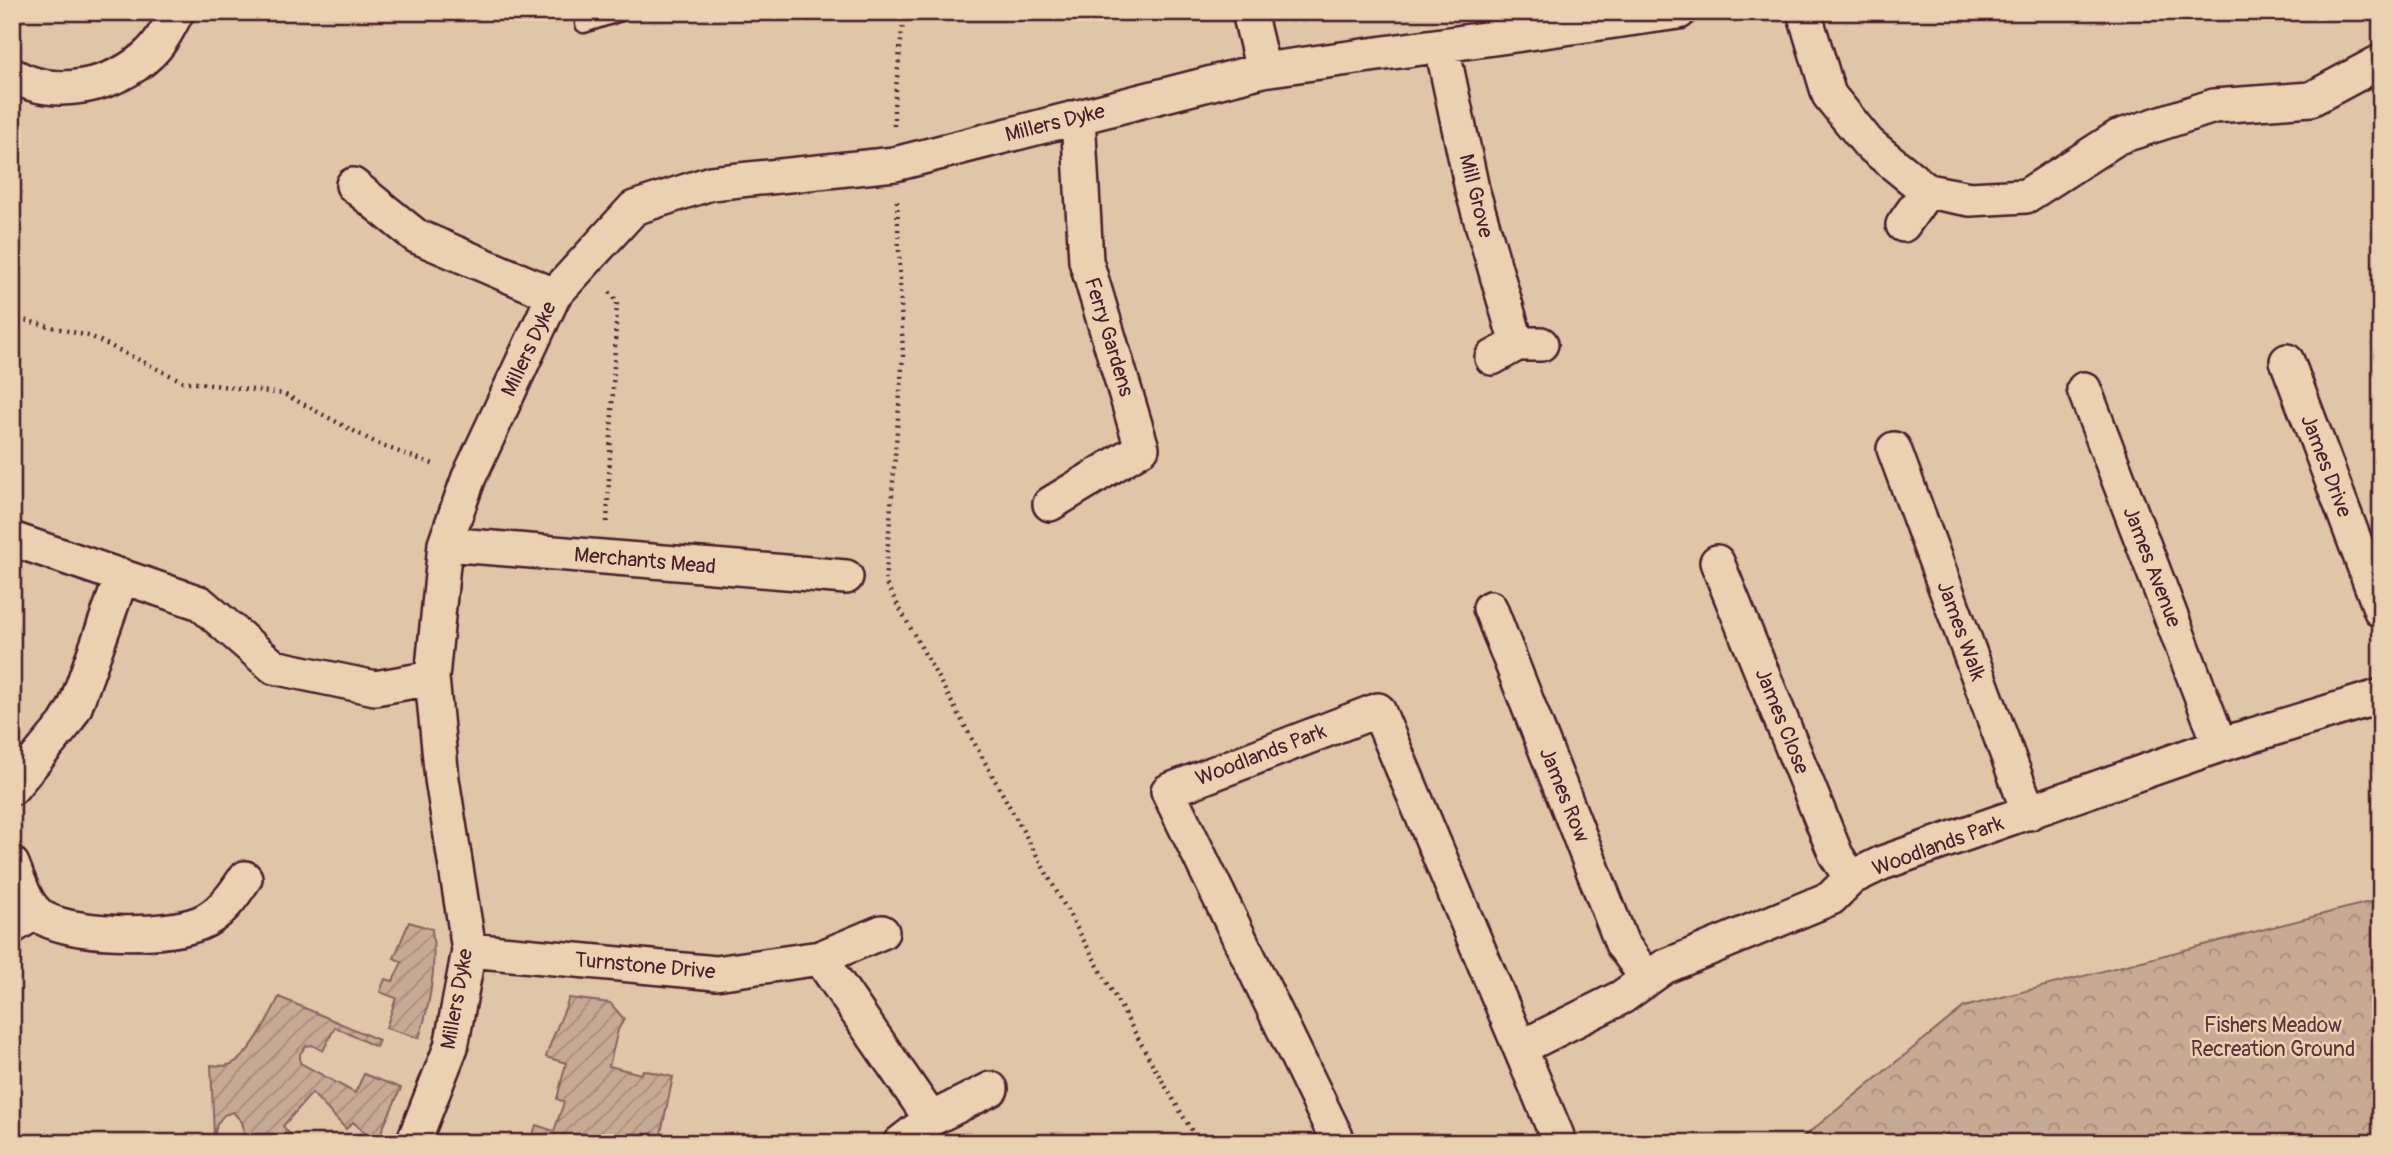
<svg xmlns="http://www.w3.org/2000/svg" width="2393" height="1155" viewBox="0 0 2393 1155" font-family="Pangolin,sans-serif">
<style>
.forest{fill:url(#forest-crowns);stroke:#886460;stroke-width:2}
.garden{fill:url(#garden-furrows);stroke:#886460;stroke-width:2}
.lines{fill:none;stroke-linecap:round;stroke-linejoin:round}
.lane-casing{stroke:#4a1f2b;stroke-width:21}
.street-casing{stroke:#4a1f2b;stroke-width:38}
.path{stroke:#4a1f2b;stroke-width:4.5;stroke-dasharray:2 5;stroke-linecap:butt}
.lane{stroke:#e9d1b1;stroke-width:16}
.street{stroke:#e9d1b1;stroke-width:33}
.labels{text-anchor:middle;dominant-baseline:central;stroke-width:5;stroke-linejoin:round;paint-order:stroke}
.street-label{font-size:21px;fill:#4a1f2b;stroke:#e9d1b1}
.park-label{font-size:21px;fill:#5d343b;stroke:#e9d1b1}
</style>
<defs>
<pattern id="forest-crowns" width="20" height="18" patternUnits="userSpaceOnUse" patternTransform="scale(1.75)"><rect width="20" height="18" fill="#c7aa94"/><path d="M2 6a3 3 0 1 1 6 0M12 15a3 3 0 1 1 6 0" fill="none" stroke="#a48a79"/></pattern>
<pattern id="garden-furrows" width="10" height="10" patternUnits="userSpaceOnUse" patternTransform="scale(1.75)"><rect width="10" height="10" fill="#c7aa94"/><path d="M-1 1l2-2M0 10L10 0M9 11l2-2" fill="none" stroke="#a48a79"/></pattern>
</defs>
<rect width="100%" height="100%" fill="#dfc6a9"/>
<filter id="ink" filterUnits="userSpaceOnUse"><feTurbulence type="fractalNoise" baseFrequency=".0143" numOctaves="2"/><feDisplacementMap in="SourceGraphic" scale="14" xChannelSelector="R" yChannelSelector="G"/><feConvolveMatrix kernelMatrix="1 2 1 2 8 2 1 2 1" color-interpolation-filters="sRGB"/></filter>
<g filter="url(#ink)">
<!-- forest -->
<path class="forest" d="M2381,899V1143H1796L1964,1007Z"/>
<!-- garden -->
<path class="garden" d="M409,922L432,929C437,967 431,1002 419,1038L386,1028L396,998L380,992L385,979L393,981L402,962L394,958Z
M279,997L379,1040L376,1047L335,1027L323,1051L312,1045L306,1046L300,1054V1063L355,1093L364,1074L401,1088L376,1143L353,1122L346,1129L312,1093L283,1126L297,1143H274L273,1134L245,1135L242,1122L233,1112L224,1115L217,1124L214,1137L211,1065C216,1065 223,1067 228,1065C249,1060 270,1015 279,997Z
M569,998L610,1003L624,1019L618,1030L609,1066L641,1074L643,1070L673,1077L659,1143H530L536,1125L554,1131L564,1102L557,1099L566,1063L546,1057C552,1036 562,1018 569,998Z"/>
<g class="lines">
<defs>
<path id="lane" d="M584,24L621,12"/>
<path id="street" d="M1249,12L1263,70
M1804,12L1829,95L1868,143L1927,191L1970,199L2026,196L2118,137L2214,106L2311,99L2380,62
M1442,47L1472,189L1517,344
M12,75C55,100 116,86 150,53C162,42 169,26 177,12
M353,185L416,236L554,295
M1903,225L1927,191
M1492,358L1517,344H1541
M2287,361L2381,611
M2084,389L2220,745
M1894,449L2029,813
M1050,504L1142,448L1086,261L1078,117
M12,539L200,603L274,667L375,688L432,678
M445,544L846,577
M1717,562L1836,855L1851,878
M1490,608L1622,944L1647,978
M12,788L65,724L75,707L122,576
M12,864C20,883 26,909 45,919C79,936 165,937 200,923C220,915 234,895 245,878
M12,927L36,912
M469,950L716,973L820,958L931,1119L900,1143
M820,958L882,932
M1520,1048L1622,997L1664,967L1831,898L1851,878L1882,863L2220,745L2381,696
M931,1119L991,1089
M413,1143L451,1047L469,950L442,779L432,678L445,544L469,477L554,295L634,208L711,183L895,164L1263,70L1679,12
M1339,1143L1168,791L1378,710L1557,1136L1550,1143"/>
</defs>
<!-- lane casing -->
<use href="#lane" class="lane-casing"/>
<!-- street casing -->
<use href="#street" class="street-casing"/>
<!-- path -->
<path class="path" d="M894,126V107L904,12
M897,201L903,355L885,582L1154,1067L1199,1143
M12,317L92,337L182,381L284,394L380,445L436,465
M607,522L617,301L607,289"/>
<!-- lane -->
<use href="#lane" class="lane"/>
<!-- street -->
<use href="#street" class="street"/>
</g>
</g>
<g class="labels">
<!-- street labels -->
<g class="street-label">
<text transform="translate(1055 123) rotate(-14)">Millers Dyke</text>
<text transform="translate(1476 196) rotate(76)">Mill Grove</text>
<text transform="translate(1109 337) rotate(73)">Ferry Gardens</text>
<text transform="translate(529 349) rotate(-65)">Millers Dyke</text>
<text transform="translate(2326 466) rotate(69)">James Drive</text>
<text transform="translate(645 561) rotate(5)">Merchants Mead</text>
<text transform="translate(2152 567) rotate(69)">James Avenue</text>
<text transform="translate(1961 631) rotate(70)">James Walk</text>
<text transform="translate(1782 721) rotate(68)">James Close</text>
<text transform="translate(1261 755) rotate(-21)">Woodlands Park</text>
<text transform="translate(1564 795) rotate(68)">James Row</text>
<text transform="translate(1938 846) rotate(-20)">Woodlands Park</text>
<text transform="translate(645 966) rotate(5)">Turnstone Drive</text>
<text transform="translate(457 999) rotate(-80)">Millers Dyke</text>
</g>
<!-- park labels -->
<g class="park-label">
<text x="2273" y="1025">Fishers Meadow<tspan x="2273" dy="24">Recreation Ground</tspan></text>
</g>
</g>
<!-- margin -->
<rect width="2393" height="1155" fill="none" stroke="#e9d1b1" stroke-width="42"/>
<rect x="21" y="21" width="2351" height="1113" fill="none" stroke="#4a1f2b" stroke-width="2.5" filter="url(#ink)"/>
</svg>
